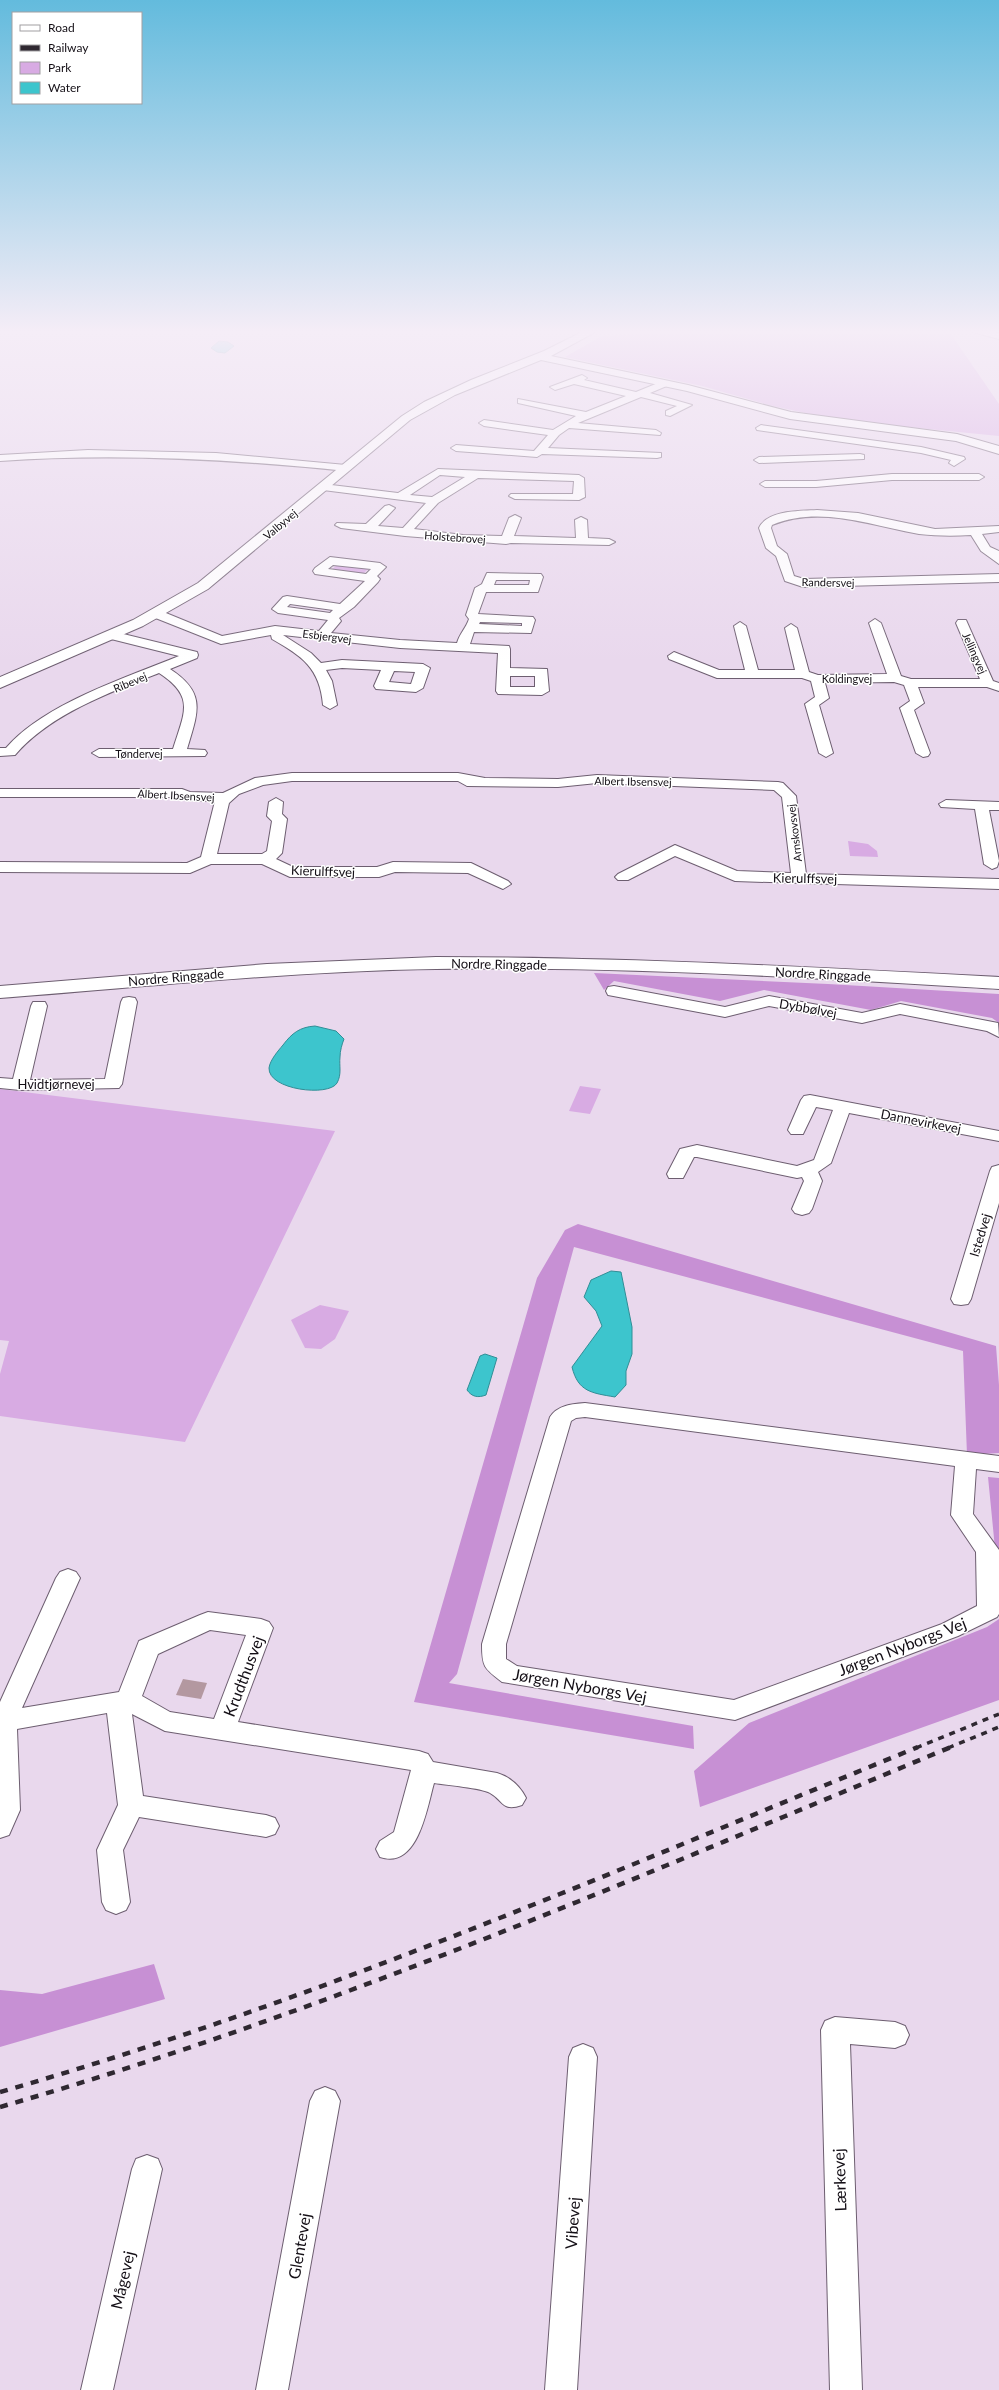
<svg xmlns="http://www.w3.org/2000/svg" width="999" height="2390" viewBox="0 0 999 2390" font-family="Lato,sans-serif">
<style>
.green{fill:#d8abe3}
.forest{fill:#c790d4}
.water{fill:#3dc5cd;stroke:#318e96}
.building{fill:#b398a0}
.lines{fill:none;stroke-linecap:round;stroke-linejoin:round}
.minor-casing{stroke:#6d5e70;stroke-width:2}
.tertiary-casing{stroke:#6d5e70;stroke-width:2}
.minor{fill:#fff;fill-rule:evenodd}
.tertiary{fill:#fff;fill-rule:evenodd}
.rail-far1{stroke:#2f2831;stroke-width:3.5;stroke-dasharray:6 6;stroke-linecap:butt}
.rail{stroke:#2f2831;stroke-width:4.5;stroke-dasharray:8 8;stroke-linecap:butt}
.labels{text-anchor:middle;dominant-baseline:central;stroke-width:3;stroke-linejoin:round;paint-order:stroke}
.far-street-label{font-size:11px;fill:#140f16;stroke:#fff}
.street-label{font-size:13px;fill:#140f16;stroke:#fff}
.near-street-label{font-size:16px;fill:#140f16;stroke:#fff}
</style>
<rect width="100%" height="100%" fill="#e9d8ed"/>
<!-- green -->
<path class="green" d="M601,330H674L594,334Z
M721,330H948L999,404V436L837,420L773,406L702,386L565,357L602,336Z
M338,564L369,568L362,575L330,571Z
M848,841L868,844L877,851L878,857L850,856Z
M580,1086L601,1089L590,1114L569,1111Z
M0,1089L335,1131L185,1442L0,1416V1374L9,1341L0,1340Z
M320,1305L349,1311L335,1339L321,1349L305,1348L291,1320Z"/>
<!-- forest -->
<path class="forest" d="M594,973L828,984L999,994V1023L992,1018L901,1001L871,1010L764,990L720,1001L614,981L604,990Z
M578,1224L996,1346L999,1385V1453L967,1455L963,1351L574,1247L457,1674L449,1683L693,1726L694,1749L414,1702L537,1278L565,1230Z
M988,1477L999,1478V1589Z
M999,1619V1700L700,1807L694,1771L749,1723L987,1627Z
M154,1964L165,1999L0,2047V1990L42,1994Z"/>
<!-- water -->
<path class="water" d="M219,341L228,342L234,346L225,353L217,352L211,348Z
M315,1026L336,1031L344,1039C342,1044 340,1051 340,1057C339,1066 342,1074 337,1083C329,1097 268,1090 269,1068C270,1060 278,1051 283,1045C292,1033 300,1027 315,1026Z
M611,1271L621,1272L632,1327V1354L626,1371V1385L615,1397C592,1393 578,1392 572,1367L602,1326L596,1311L584,1297L591,1280Z
M485,1354L497,1358L486,1395C478,1398 472,1397 467,1390L480,1356Z"/>
<!-- building -->
<path class="building" d="M183,1679L207,1683L201,1699L176,1695Z"/>
<g class="lines">
<defs>
<path id="minor" d="M965,330H982L999,333V339Z
M582,375L587,378L584,380L636,392L663,381H669V385L650,393L692,405L670,416L666,415V411L677,406L641,397L578,423L656,430L661,433L660,435L569,428L559,435L548,448L661,453V457L657,458L542,454L537,457L456,451L451,448L456,445L534,451L548,435L484,426L479,423L484,420L553,430L576,416L518,403V399L586,412L626,396L574,384L555,390L550,387Z
M761,425L921,447L964,457L965,459L954,466L949,463L951,460L921,453L757,430L756,428Z
M88,450L216,453L346,465L351,468L346,471C230,459 116,453 0,461V455Z
M860,454L864,455V459L759,463L754,460L759,457Z
M438,469L579,475L584,478L585,497L579,500L515,499L509,496L511,494H573L574,481L478,478L438,503L414,529L463,535L502,536L509,518L515,515L521,518L514,536L576,538L575,520L581,517L587,520L588,538L609,539L615,542L609,545L511,543L506,544L405,536L341,528L335,525L337,523L366,524L385,506L389,505L395,508L378,526L403,528L426,503L323,490L318,487L323,484L398,493ZM440,475L465,477L432,497L410,495Z
M892,474H979L984,477L979,480H892L816,487H765L760,484L765,481H816Z
M817,510L858,513L935,529L999,526V532L982,534L990,547L999,551V564L981,551L971,535C954,536 937,536 919,534C871,526 821,505 772,525L771,528L777,546L787,554L794,576L804,579L999,574V582L803,587L785,581L776,556L766,548L759,528C767,510 800,511 817,510Z
M330,557L380,563L386,567L377,576L380,579L378,582L354,607L339,618L341,621L331,633L400,640L457,643C460,633 466,628 469,619L466,615L475,588L482,584L487,573L541,574L543,577L538,592H486L478,614L533,617L535,620L531,633L474,632L470,644L509,646L510,649V668L547,669L549,691L542,695L498,694L496,691L498,653L400,648L283,635L311,653L321,663L342,660L423,664L430,668L423,688L416,692L376,689L374,686L381,670L342,668L326,670L332,681L337,705L330,709L323,705C320,668 302,656 272,639L271,635L221,644L153,617L151,614L153,611H161L222,636L275,626L319,631L328,620L278,613L272,609L283,597L287,596L340,604L365,581L315,574L313,571L315,568ZM333,565L371,569L366,574L328,569ZM496,580H530L529,585H494ZM290,604L333,610L330,613L287,607ZM480,622L522,623V626L479,624ZM394,671L415,672L411,684L389,682ZM510,676H535V687H510Z
M875,619L881,623L901,676L911,679H980L956,623L958,620H966L993,681L999,683V691L987,687H918L924,703L914,710L930,753L928,756L923,757L916,753L900,708L910,701L904,685L894,682L825,683L829,698L819,705L833,753L826,757L819,753L805,704L815,697L811,681L802,678H717L669,659L668,656L674,652L719,670H745L734,626L740,622L746,626L758,670H795L785,628L791,624L797,628L809,672L818,675L887,674L869,623Z
M111,631L197,652L198,655L197,658L170,669C207,693 198,712 187,749L205,750L207,753L205,756L99,757L92,753L99,749H173C184,713 196,697 159,673C109,693 50,714 15,755L0,756V748H6C44,704 125,678 179,656L107,638L105,635Z
M292,773H458L485,778L558,779L597,775L778,782L783,783L796,796L806,874L999,879V889L735,881L675,856L628,880H618L615,877L618,874L675,845L737,871L791,873L782,797L774,790L597,783L558,787L467,786L458,781H292L263,785L239,794L229,803L217,854H262L267,851L272,821L267,816L269,802L276,798L283,802L282,814L287,819L282,853L276,859L293,867H377L393,862L471,863L508,881L511,884L503,889L468,873L395,872L379,877H290L262,864H211L190,873L0,872V862L187,863L201,857L215,801L187,800L179,797H0V789H182L190,792L223,793L255,778Z
M946,800L999,802V810H989L999,861L997,867L992,869L984,864L975,809L941,807L939,804Z
M614,986L725,1007L769,996L862,1013L900,1004L998,1023L999,1037L987,1031L900,1014L862,1023L769,1006L725,1017L608,995L606,991L608,987Z
M129,997L135,998L137,1002L122,1084L119,1088L20,1090L0,1088V1078L13,1079L31,1006L33,1002H45L47,1006L30,1080L105,1079L121,1002L123,998Z
M810,1095L999,1131V1141L849,1113L831,1163L818,1172L822,1181L812,1209L809,1213L802,1215L795,1213L792,1209L804,1181L802,1177L797,1178L697,1157H694L683,1178H669L667,1174L680,1149L697,1145L797,1166L814,1160L833,1110L816,1107L803,1134H791L788,1130L801,1100L804,1096Z
M999,1165V1203L971,1299L968,1304L961,1305L954,1304L951,1299L990,1171L992,1167Z
M585,1403L999,1456V1472L976,1469L973,1514L999,1550V1614L997,1617L958,1636L735,1720L502,1682C484,1668 482,1667 482,1644L550,1417C558,1405 572,1404 585,1403ZM585,1417L955,1466L951,1515L976,1552L977,1606L942,1624L734,1700L517,1666L506,1659V1644L571,1421L576,1418Z
M68,1569L76,1572L80,1578L22,1708L119,1692L139,1641L200,1615L208,1612L261,1619L269,1622L273,1628L238,1722L419,1751L428,1754L433,1762L497,1773C510,1777 520,1786 526,1798L522,1805C502,1812 504,1801 490,1793C482,1788 446,1785 434,1783C427,1808 418,1870 380,1857L376,1849L380,1841L394,1832L411,1770L165,1731L132,1714L143,1796L266,1815L275,1818L279,1826L275,1834L266,1837L139,1817L123,1850L130,1902L126,1910L116,1914L106,1910L102,1902L97,1850L118,1805L107,1713L17,1729L20,1810L9,1835L0,1838V1702L56,1578L60,1572ZM210,1630L246,1635L214,1719L170,1712L142,1696L158,1654Z
M835,2017L895,2022L905,2026L909,2035L905,2044L895,2048L850,2044L862,2390H830L821,2030L825,2021Z
M583,2044L593,2048L597,2057L577,2390H545L569,2057L573,2048Z
M325,2087L335,2091L340,2101L288,2390H256L310,2101L315,2091Z
M147,2155L158,2159L162,2169L113,2390H81L132,2169L136,2159Z"/>
<path id="tertiary" d="M586,330H599L551,356L688,385L791,412L957,434L999,446V454L956,441L790,419L687,391L541,360L455,395L410,420L208,589L143,626L0,688V677L133,620L198,583L402,416L424,402L471,380L544,351Z
M436,957C624,957 811,967 999,977V989C812,978 624,966 436,969C290,971 146,987 0,998V986L267,964Z"/>
</defs>
<!-- minor casing -->
<use href="#minor" class="minor-casing"/>
<!-- tertiary casing -->
<use href="#tertiary" class="tertiary-casing"/>
<!-- minor -->
<use href="#minor" class="minor"/>
<!-- tertiary -->
<use href="#tertiary" class="tertiary"/>
<!-- rail-far1 -->
<path class="rail-far1" d="M916,1748L999,1714
M948,1748L999,1727"/>
<!-- rail -->
<path class="rail" d="M0,2092C315,2002 615,1871 918,1747
M0,2107C326,2013 638,1877 951,1747"/>
</g>
<!-- sky -->
<linearGradient id="sky" x2="0" y2="1"><stop stop-color="#63bbdd"/><stop offset="0.5" stop-color="#f5edf7"/><stop offset="1" stop-color="#f5edf7" stop-opacity="0"/></linearGradient>
<rect width="999" height="664" fill="url(#sky)"/>
<g class="labels">
<!-- far-street labels -->
<g class="far-street-label">
<text transform="translate(280 524) rotate(-40)">Valbyvej</text>
<text transform="translate(455 537) rotate(4)">Holstebrovej</text>
<text transform="translate(828 582) rotate(1)">Randersvej</text>
<text transform="translate(327 636) rotate(7)">Esbjergvej</text>
<text transform="translate(975 653) rotate(66)">Jellingvej</text>
<text x="847" y="678">Koldingvej</text>
<text transform="translate(130 682) rotate(-23)">Ribevej</text>
<text x="139" y="753">Tøndervej</text>
<text transform="translate(633 781) rotate(1)">Albert Ibsensvej</text>
<text transform="translate(176 795) rotate(3)">Albert Ibsensvej</text>
<text transform="translate(794 833) rotate(-97)">Arnskovsvej</text>
</g>
<!-- street labels -->
<g class="street-label">
<text transform="translate(323 871) rotate(2)">Kierulffsvej</text>
<text transform="translate(805 878) rotate(1)">Kierulffsvej</text>
<text transform="translate(499 964) rotate(1)">Nordre Ringgade</text>
<text transform="translate(823 974) rotate(3)">Nordre Ringgade</text>
<text transform="translate(176 977) rotate(-5)">Nordre Ringgade</text>
<text transform="translate(808 1008) rotate(10)">Dybbølvej</text>
<text x="56" y="1084">Hvidtjørnevej</text>
<text transform="translate(921 1121) rotate(11)">Dannevirkevej</text>
<text transform="translate(980 1235) rotate(-73)">Istedvej</text>
</g>
<!-- near-street labels -->
<g class="near-street-label">
<text transform="translate(902 1646) rotate(-21)">Jørgen Nyborgs Vej</text>
<text transform="translate(243 1676) rotate(-69)">Krudthusvej</text>
<text transform="translate(580 1685) rotate(10)">Jørgen Nyborgs Vej</text>
<text transform="translate(839 2180) rotate(-92)">Lærkevej</text>
<text transform="translate(572 2223) rotate(-86)">Vibevej</text>
<text transform="translate(299 2246) rotate(-80)">Glentevej</text>
<text transform="translate(122 2280) rotate(-77)">Mågevej</text>
</g>
</g>
<!-- legend -->
<rect x="12" y="12" width="130" height="92" fill="#ffffff" stroke="#a19fa2"/>
<rect x="20" y="25" width="20" height="6" fill="#ffffff" stroke="#a19fa2"/>
<text x="48" y="32" font-size="12" fill="#140f16">Road</text>
<rect x="20" y="45" width="20" height="6" fill="#2f2831" stroke="#a19fa2"/>
<text x="48" y="52" font-size="12" fill="#140f16">Railway</text>
<rect x="20" y="62" width="20" height="12" fill="#d8abe3" stroke="#a19fa2"/>
<text x="48" y="72" font-size="12" fill="#140f16">Park</text>
<rect x="20" y="82" width="20" height="12" fill="#3dc5cd" stroke="#a19fa2"/>
<text x="48" y="92" font-size="12" fill="#140f16">Water</text>
</svg>
